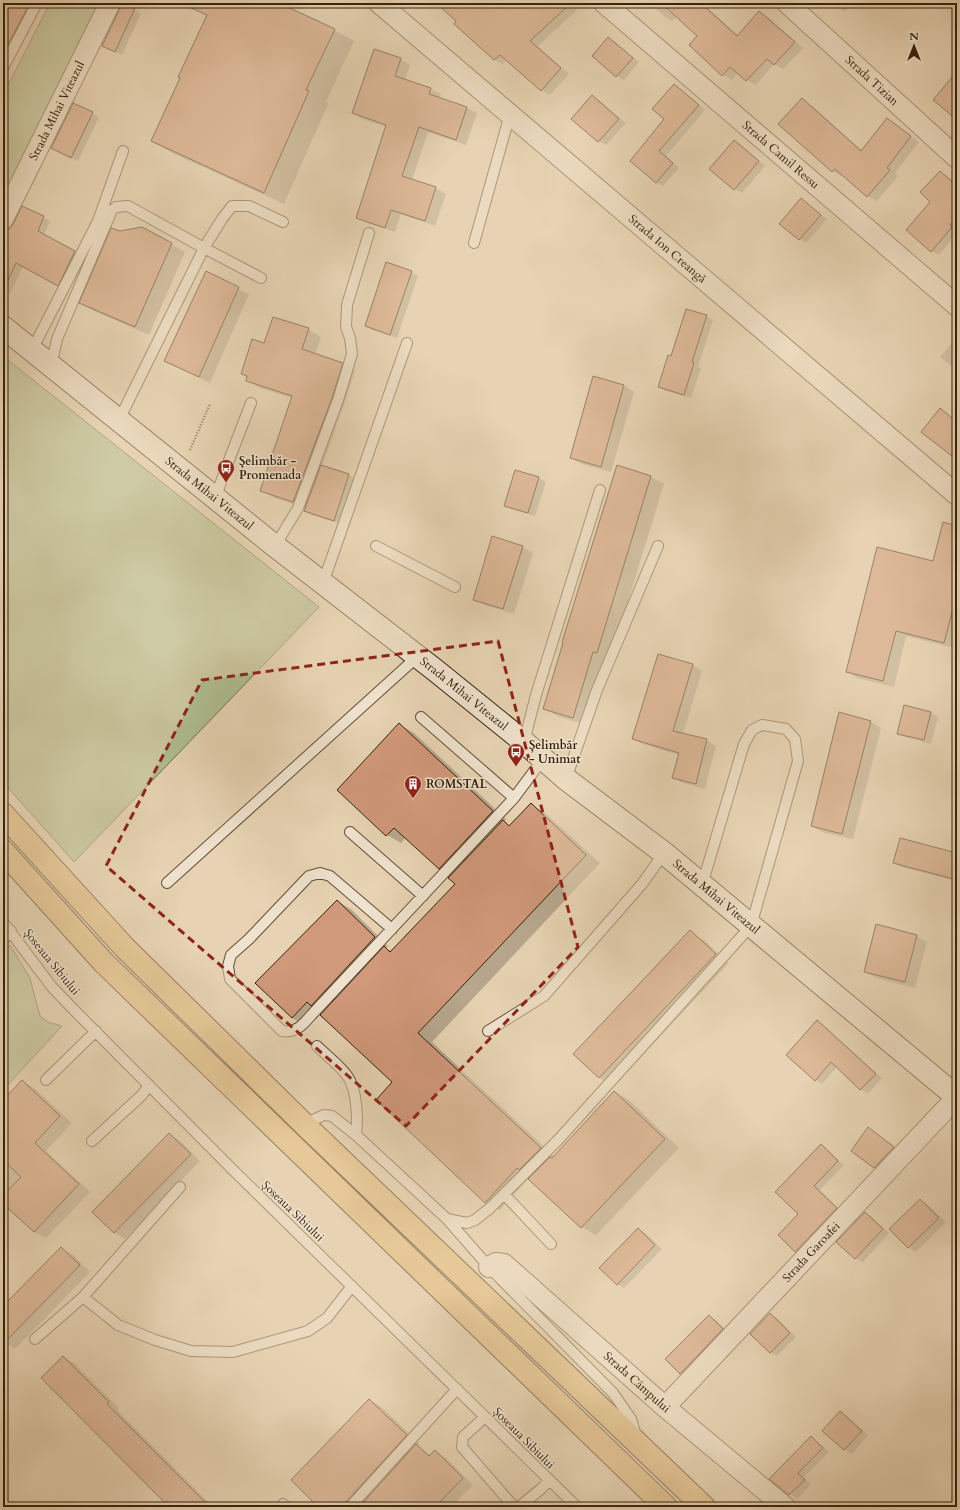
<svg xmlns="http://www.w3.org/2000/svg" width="960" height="1510" viewBox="0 0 960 1510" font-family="Cardo,serif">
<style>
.green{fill:#afbe91;stroke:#72704e}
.shadow{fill:#0003}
.building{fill:#d1997b;stroke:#36230b}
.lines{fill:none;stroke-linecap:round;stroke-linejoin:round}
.service-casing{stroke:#624f35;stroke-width:12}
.minor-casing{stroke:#624f35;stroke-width:22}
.secondary-casing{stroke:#36230b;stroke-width:24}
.primary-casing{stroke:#36230b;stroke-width:24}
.path{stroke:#36230b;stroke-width:2.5;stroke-dasharray:1 2;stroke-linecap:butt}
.service{stroke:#efe2ce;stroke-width:10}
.minor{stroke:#efe2ce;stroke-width:20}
.secondary{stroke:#efe2ce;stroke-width:22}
.primary{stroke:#e4ba7a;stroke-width:22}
.marked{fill:none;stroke:#8f2418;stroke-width:3;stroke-dasharray:8 5;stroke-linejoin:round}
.labels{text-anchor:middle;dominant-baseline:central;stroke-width:3;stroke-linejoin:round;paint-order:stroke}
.street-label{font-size:12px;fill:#36230b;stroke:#efe2ce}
.poi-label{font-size:12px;font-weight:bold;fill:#36230b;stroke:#efe2ce;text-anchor:start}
</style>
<rect width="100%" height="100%" fill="#e7d3b3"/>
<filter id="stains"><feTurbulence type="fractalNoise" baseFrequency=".005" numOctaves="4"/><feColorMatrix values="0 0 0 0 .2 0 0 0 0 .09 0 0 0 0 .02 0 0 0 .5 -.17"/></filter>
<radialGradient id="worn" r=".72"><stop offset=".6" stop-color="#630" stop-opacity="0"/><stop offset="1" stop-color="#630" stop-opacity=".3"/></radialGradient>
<!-- green -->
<path class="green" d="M50,3H105L3,212V95Z
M3,356L319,607L74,862L3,782Z
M10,945L30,978L40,1016L48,1022L62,1026L3,1090V953Z"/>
<!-- shadow -->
<path class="shadow" d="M3,3H43L7,71V77L3,85Z
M122,3L141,13L122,55L110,49Z
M211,3H277L334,30L354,41L326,102L328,104L284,204L172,153L152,141L208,15Z
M437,3H571L577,10L538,46L569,74L550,95L542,90L507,60L503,64L495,60L455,23L457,21Z
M649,3H702L738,35L760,12L768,17L803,48L783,69L774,64L756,85L747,80L738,72L732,80L723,75L698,36L677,16L672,21L664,16Z
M832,3H852L845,12Z
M608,38L615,42L639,62L624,80L617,76L593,56Z
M400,59L410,65L405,80L431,89L441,94L439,99L467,108L477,113L466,145L428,132L412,180L436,188L446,194L435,226L401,214L395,232L367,223L357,217L387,127L362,119L353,113Z
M674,85L681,89L705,110L666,156L679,168L663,186L656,182L631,161L666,119Z
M592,96L599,100L626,123L606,145L599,141L573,118Z
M802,100L811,105L863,151L887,119L919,142L895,173L898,176L877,201L868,196L843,175L841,176L833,171Z
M74,104L99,117L78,161L59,152Z
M734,141L741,145L765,166L742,193L735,189Z
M940,172L947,176L957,185V233L939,255L932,251V201Z
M801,199L827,219L806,243L799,239Z
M23,208L50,221L44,235L81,256L64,288L23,266L10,294L3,291V239L14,225Z
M142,228L185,252L149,335L94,311L81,303Z
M411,272L418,276L397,338L373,330L366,326Z
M207,273L249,294L210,383L176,366Z
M706,316L713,320L698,367L701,368L691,398L666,391L659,387L672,357Z
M308,329L321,337L315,354L342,364L355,371L344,405L322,466L349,475L356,479L341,524L312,515L305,511L306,508L274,498L261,490L292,398L260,388L247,380L248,377L242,374L264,344Z
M957,337V371L940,357Z
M624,385L634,392L611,472L582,464L571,458Z
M617,466L651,477L664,484L610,660L586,725L557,716L544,708Z
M539,478L546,482L535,516L512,509L505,505Z
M957,527V638L954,648L906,636L894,687L857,678L847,672L934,562Z
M522,547L533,553L514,614L484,605L474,599Z
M659,655L693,665L702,671L683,734L706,740L716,746L705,789L683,783L673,778L679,755L642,744L633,738Z
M905,706L931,713L938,717L931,744L905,737L898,733Z
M871,722L881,728L853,839L822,832L812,826Z
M400,725L414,733L506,819L504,822L511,826L531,805L545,813L600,863L432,1042L554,1156L615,1092L629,1100L679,1148L596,1235L582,1227L529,1178L500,1210L486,1202L394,1082L324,1012L321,1010L306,1026L292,1018L337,901L351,909L388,946L386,948L392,952L456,884L452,876L439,869L406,837L401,843L387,835Z
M957,854V881L901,867L894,863Z
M690,932L704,940L729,963L614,1086L600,1078L575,1054Z
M916,936L927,942L915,988L876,978L865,972Z
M817,1021L824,1025L882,1078L868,1094L861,1090L837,1067L822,1084L816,1080Z
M22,1081L34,1088L72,1123L46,1151L90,1192L46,1238L34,1232L3,1202V1102Z
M875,1133L900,1151L882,1171L852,1150Z
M169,1134L180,1141L200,1161L125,1239L115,1233L94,1212Z
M821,1146L828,1150L844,1165L820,1190L843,1213L803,1255L796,1251L779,1235L799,1214Z
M920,1200L927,1204L946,1222L916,1252L909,1248L891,1229Z
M865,1213L872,1217L889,1233L863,1262L856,1258L838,1242Z
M638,1229L645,1233L662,1249L624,1288L617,1284Z
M61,1248L72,1254L90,1272L15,1349L3,1341V1307Z
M770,1314L777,1318L796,1337L777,1356L771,1353L751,1334Z
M709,1316L716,1320L729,1333L688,1377L681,1373L667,1359Z
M63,1357L74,1363L119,1408L117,1410L213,1507H171Z
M369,1400L383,1408L420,1444L418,1446L431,1456L435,1452L446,1458L473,1485L451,1507H320Z
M840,1412L847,1416L868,1435L852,1454L845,1450L824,1431Z
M812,1438L818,1442L829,1452L804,1477L811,1484L797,1499L770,1479Z"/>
<!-- building -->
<path class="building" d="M3,3H30L3,54Z
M121,3L135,8L115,52L102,46L120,8Z
M180,3H279L335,29L306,90L309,91L264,193L151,141L180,78L178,77L207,15Z
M436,3H571L530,41L561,68L541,91L500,55L494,60L454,24L456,21Z
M661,3H701L737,36L759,11L795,42L774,65L767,59L746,81L730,67L722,76L689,45L697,36Z
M608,37L633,58L616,77L592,56Z
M374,49L401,58L395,76L431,88L429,94L467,107L456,140L419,127L402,176L436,187L425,221L391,210L385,228L356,218L386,125L352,113Z
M957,71V120L933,100Z
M674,84L699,105L659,151L673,163L656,183L630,161L664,119L652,109Z
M592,95L619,119L598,142L571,119Z
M802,98L861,151L887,118L911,136L887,168L890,170L867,197L835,169L832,172L778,124Z
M73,103L93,112L71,158L51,148Z
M734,140L759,161L734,190L709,169Z
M940,171L957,186V218L950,225L952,227L931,252L906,230L930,202L920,192Z
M801,198L821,215L799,240L779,224Z
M22,206L44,216L38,231L75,251L58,286L16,263L3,291V237L6,230L10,228L13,224Z
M142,227L172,243L135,327L79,303L111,228L120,231Z
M386,262L412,271L390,335L365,326Z
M206,271L239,287L199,377L164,361Z
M686,309L707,315L692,362L694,363L684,395L658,387L668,355L671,356Z
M273,317L309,328L302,349L343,363L332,398L293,502L260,491L292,396L246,381L247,376L241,374L252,339L264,343Z
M593,376L624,385L601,467L570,458Z
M940,408L957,422V460L921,432Z
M321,465L349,474L334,521L304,511Z
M617,465L651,476L597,653L593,652L573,718L543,709L563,643L562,642Z
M515,470L539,477L528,513L504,506Z
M943,522L957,526V593L944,643L896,631L883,681L846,672L877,547L933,561Z
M492,536L523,546L503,609L473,600Z
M658,654L693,664L673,731L707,739L696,784L672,778L679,753L632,739Z
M904,705L931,712L924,740L897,734Z
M839,712L871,721L842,834L811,826Z
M399,723L493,811L439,869L394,828L386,836L337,790Z
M531,803L586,855L418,1033L541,1148L519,1170L517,1168L485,1203L376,1100L392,1082L320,1015L384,946L390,952L455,884L448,878L503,820L509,826Z
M900,838L957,853V880L893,863Z
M337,900L375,937L311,1006L307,1002L292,1018L255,983Z
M876,924L917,935L905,982L864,972Z
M690,930L716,954L599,1078L573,1054Z
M817,1020L876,1074L860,1090L831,1062L815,1081L786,1055Z
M22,1080L60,1116L35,1143L79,1184L34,1232L3,1204V1196L21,1177L3,1160V1100Z
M614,1091L665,1139L581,1228L528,1179L550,1157L552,1158Z
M868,1127L894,1147L874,1168L851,1151Z
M169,1133L191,1154L114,1233L92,1212Z
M821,1144L838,1161L814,1186L837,1208L795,1252L778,1235L798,1214L775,1192Z
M920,1199L939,1218L908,1248L889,1229Z
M865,1212L883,1229L855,1259L836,1242Z
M638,1228L655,1245L617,1285L599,1268Z
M61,1247L80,1265L3,1344V1306Z
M770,1313L790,1333L770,1353L750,1334Z
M709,1315L723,1329L680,1374L665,1359Z
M63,1356L109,1402L107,1404L210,1507H169L41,1378Z
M369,1399L407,1435L345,1503L344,1507H318L291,1480Z
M840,1411L862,1431L844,1450L822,1431Z
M811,1436L823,1448L798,1473L805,1480L789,1495L769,1479Z
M416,1444L429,1456L435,1450L463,1478L435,1507H359Z"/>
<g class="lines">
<defs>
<path id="service" d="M3,68L37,3
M474,243L510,114
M261,278L204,248L222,219L232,206H249L283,222
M32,350L98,221L123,151
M51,366L57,339L112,210L116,207L128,206L204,248L119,420
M215,499L226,468L251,403
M275,546L298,508L338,400L352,354L350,338L346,327L347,305L369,233
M376,546L455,587
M323,583L407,343
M421,717L514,798
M524,742L536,695L600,490
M566,779L597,690L658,546
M350,832L423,896
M167,883L417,657
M3,922L52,987L77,1013L234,1171L577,1507
M392,929L330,876L320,873L309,876L249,939L231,955L228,966L230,979L282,1031C299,1034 306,1020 317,1009L514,798L543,759
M3,940L11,931
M488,1031L544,996L642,884L664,853
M317,1046C327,1056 340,1065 348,1077C357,1090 358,1119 356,1135
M46,1080L96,1031
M306,1126L313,1120L324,1115L332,1116L356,1135L447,1219L467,1223L475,1220L490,1208L558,1140L751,926L798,761L795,739L786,729L762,725L752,730L744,744L702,885
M92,1141L142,1095L149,1085
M180,1187L83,1297L118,1325L155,1340L191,1351L233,1352L308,1331L327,1318L352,1286
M504,1194L551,1244
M447,1219L489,1267L613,1393L631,1419L636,1436
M35,1339L83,1297
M485,1417L463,1437L462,1447L514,1507
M283,1504L287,1507
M350,1507L457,1389
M519,1507L542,1488L549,1480"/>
<g id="minor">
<path id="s1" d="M379,3L957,495"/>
<path id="s2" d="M604,3L957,306"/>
<path id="s3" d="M787,3L957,158"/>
<path id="s4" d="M3,219L110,3"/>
<path id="s5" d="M489,1267L496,1263L504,1264L665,1407L785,1507"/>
<path id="s6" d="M665,1407L957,1097"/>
</g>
<g id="secondary">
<path id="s7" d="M3,327L275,546L435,670L524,742L566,779L664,853L957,1097"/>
</g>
<path id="primary" d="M3,814L125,948L306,1126L704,1507
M3,851L104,963L666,1507"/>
</defs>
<!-- service casing -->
<use href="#service" class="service-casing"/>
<!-- minor casing -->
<use href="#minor" class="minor-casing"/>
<!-- secondary casing -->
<use href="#secondary" class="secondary-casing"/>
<!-- primary casing -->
<use href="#primary" class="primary-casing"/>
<!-- path -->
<path class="path" d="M190,450L210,404"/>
<!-- service -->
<use href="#service" class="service"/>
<!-- minor -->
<use href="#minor" class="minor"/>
<!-- secondary -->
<use href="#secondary" class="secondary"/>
<!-- primary -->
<use href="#primary" class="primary"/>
</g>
<!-- marked area -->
<path d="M0 0H960V1510H0ZM498,641L578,947L406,1126L106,866L202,680Z" fill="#e7d3b3" fill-opacity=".55" fill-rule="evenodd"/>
<path class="marked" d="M498,641L578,947L406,1126L106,866L202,680Z"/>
<!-- icons -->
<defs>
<symbol id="bus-pin" viewBox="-11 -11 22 30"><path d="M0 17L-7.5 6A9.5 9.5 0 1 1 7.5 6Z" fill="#8f2418" stroke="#efe2ce"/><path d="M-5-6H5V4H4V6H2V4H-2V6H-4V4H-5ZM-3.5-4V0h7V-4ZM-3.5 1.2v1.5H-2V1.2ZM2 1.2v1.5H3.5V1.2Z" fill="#fff"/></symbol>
<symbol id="building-pin" viewBox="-11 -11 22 30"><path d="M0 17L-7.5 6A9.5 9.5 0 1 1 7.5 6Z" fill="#8f2418" stroke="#efe2ce"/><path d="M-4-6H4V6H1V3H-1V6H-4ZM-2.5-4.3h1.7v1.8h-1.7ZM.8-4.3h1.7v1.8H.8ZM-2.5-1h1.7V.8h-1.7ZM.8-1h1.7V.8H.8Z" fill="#fff"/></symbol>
</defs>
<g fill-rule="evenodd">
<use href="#bus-pin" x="216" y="458" width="20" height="27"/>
<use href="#bus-pin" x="506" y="742" width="20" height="27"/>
<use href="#building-pin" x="403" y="774" width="20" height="27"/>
</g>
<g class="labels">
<!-- street labels -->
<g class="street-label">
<text stroke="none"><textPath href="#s3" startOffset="115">Strada Tizian</textPath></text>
<text stroke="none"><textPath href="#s4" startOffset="121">Strada Mihai Viteazul</textPath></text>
<text stroke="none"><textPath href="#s2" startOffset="233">Strada Camil Ressu</textPath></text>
<text stroke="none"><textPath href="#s1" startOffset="379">Strada Ion Creangă</textPath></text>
<text stroke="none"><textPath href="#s7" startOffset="265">Strada Mihai Viteazul</textPath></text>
<text stroke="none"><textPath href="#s7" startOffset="589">Strada Mihai Viteazul</textPath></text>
<text stroke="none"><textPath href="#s7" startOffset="913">Strada Mihai Viteazul</textPath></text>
<text transform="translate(52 962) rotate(51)">Șoseaua Sibiului</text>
<text transform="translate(293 1211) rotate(44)">Șoseaua Sibiului</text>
<text stroke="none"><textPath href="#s6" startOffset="213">Strada Garoafei</textPath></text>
<text stroke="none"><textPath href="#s5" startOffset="194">Strada Câmpului</textPath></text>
<text transform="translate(524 1438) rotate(45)">Șoseaua Sibiului</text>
</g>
<!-- poi labels -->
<g class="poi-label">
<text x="239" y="461">Șelimbăr -<tspan x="239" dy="14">Promenada</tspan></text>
<text x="529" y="745">Șelimbăr<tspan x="529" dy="14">- Unimat</tspan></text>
<text x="426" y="784">ROMSTAL</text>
</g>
</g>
<!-- margin -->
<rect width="960" height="1510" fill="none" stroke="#e7d3b3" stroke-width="16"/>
<rect x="4" y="4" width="952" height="1502" fill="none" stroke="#36230b" stroke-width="2"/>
<rect x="8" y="8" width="944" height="1494" fill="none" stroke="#36230b"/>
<!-- north arrow -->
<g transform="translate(914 46)" stroke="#efe2ce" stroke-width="3" paint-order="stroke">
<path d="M0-3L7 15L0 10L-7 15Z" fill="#36230b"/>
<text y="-6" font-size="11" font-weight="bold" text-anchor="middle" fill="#36230b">N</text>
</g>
<rect width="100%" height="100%" filter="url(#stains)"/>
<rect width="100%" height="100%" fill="url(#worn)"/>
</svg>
